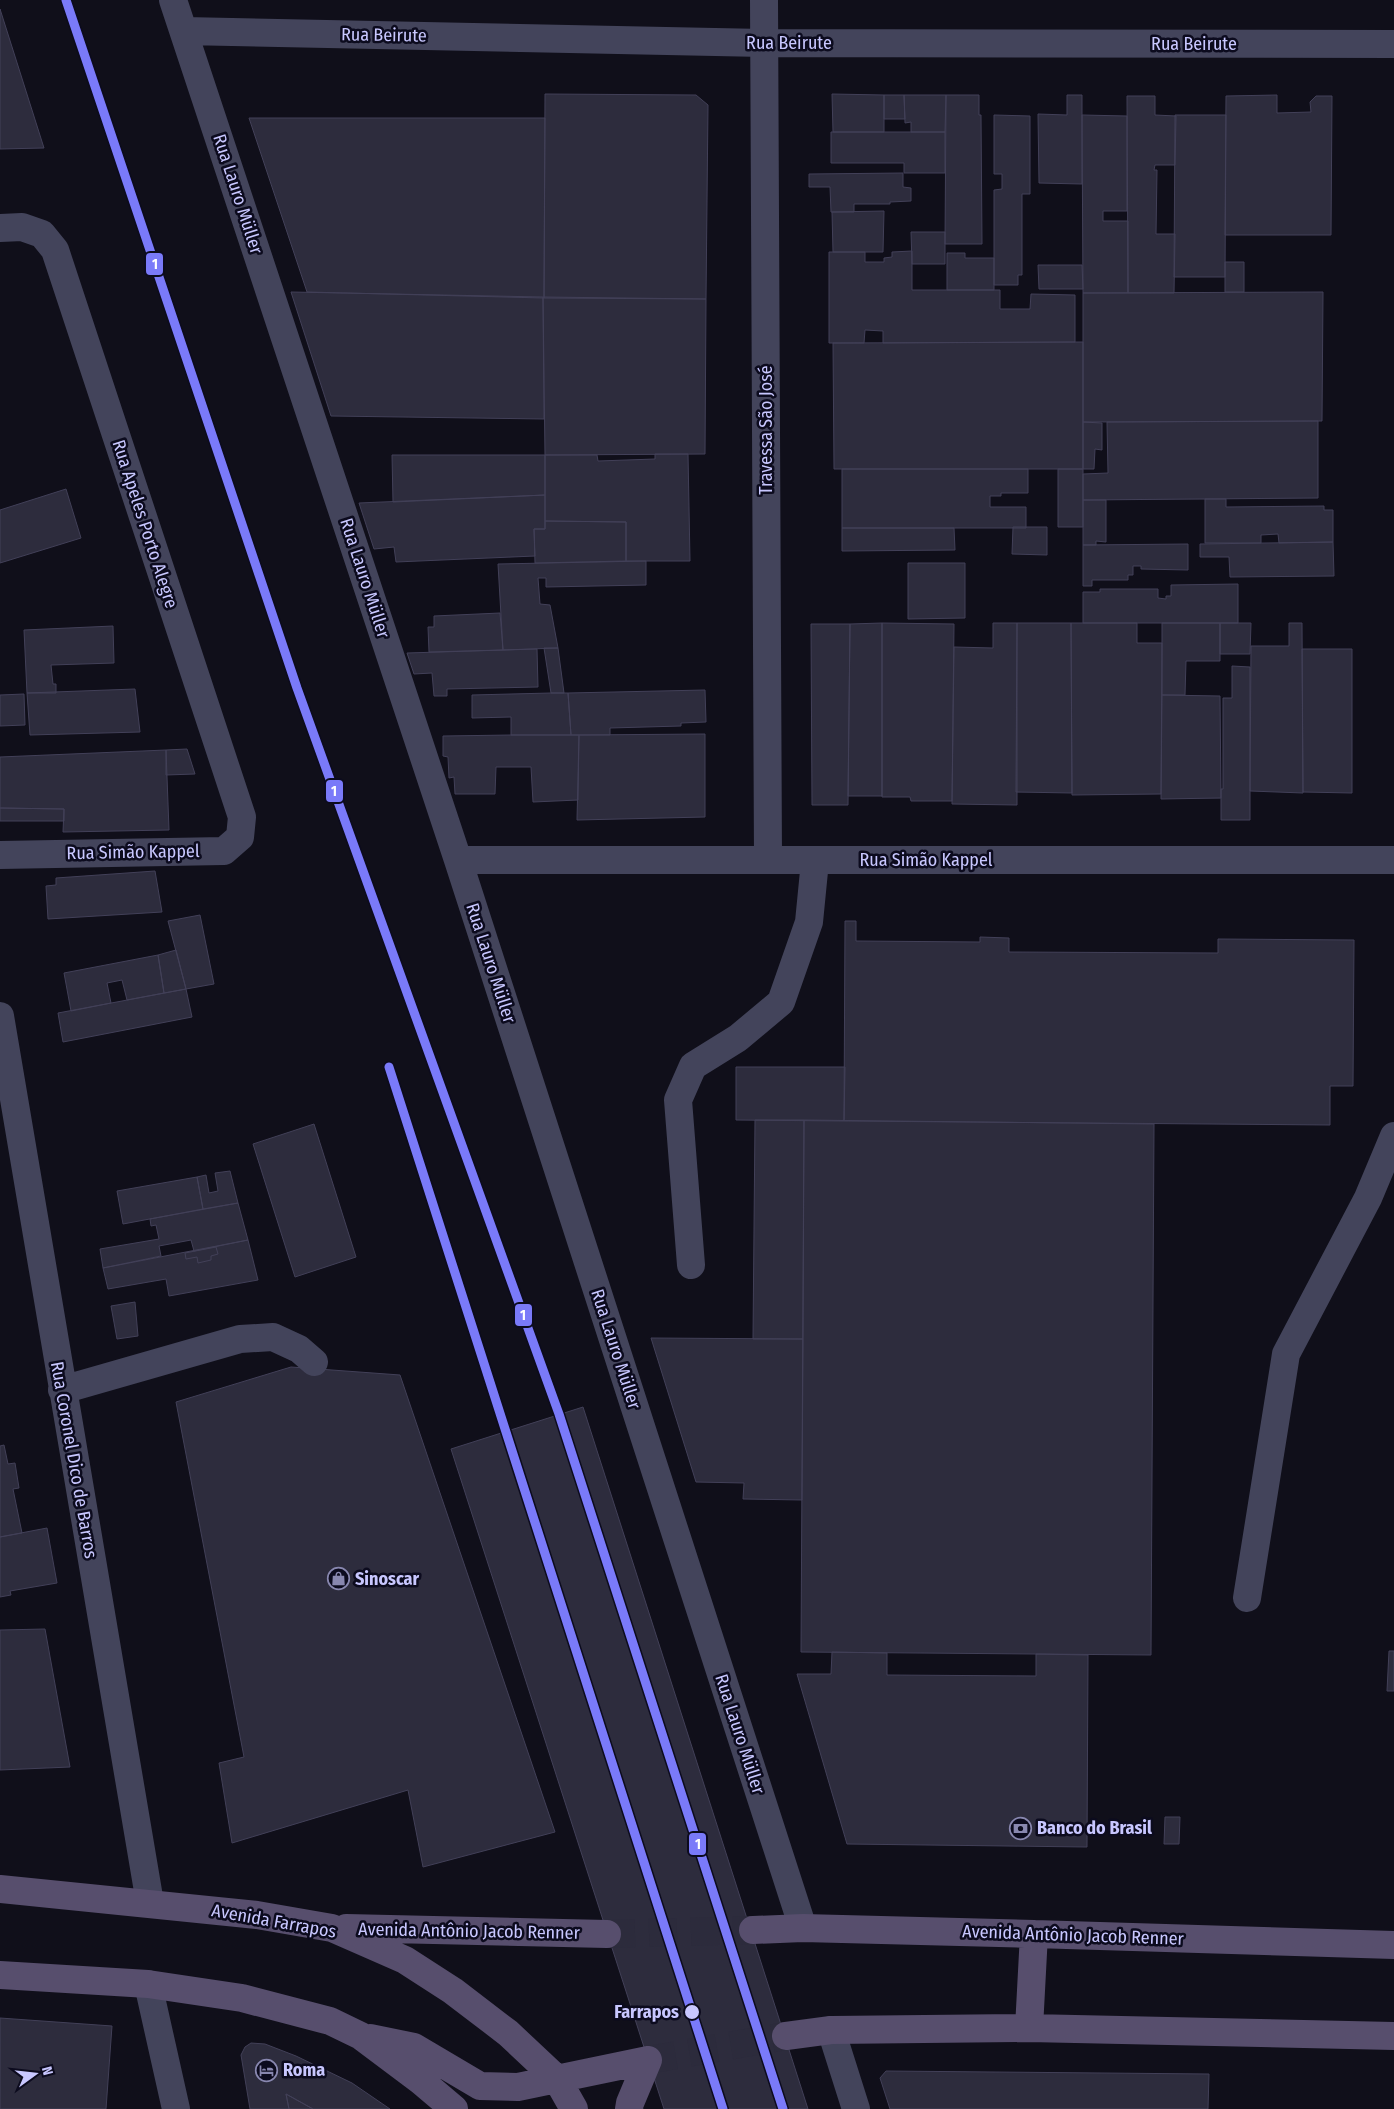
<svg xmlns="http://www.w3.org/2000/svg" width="1394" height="2109" viewBox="0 0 1394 2109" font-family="'Fira Sans Condensed',sans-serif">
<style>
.building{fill:#2d2c3d;stroke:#424058}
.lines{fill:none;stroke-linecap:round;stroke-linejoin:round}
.major-tunnel{stroke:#2c2b3c;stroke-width:28;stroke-dasharray:28 14;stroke-linecap:butt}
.minor{stroke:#43445b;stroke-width:28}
.major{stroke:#574e6d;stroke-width:28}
.metro-1-casing{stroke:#0c0b1e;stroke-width:12}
.metro-1{stroke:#7a7af9;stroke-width:9}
.stop-dot{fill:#c8c7ff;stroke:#0c0b1e;stroke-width:2}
.labels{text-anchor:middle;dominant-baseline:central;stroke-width:5;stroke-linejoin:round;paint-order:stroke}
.street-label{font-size:18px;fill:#c8c7ff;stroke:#0c0b1e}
.poi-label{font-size:18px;font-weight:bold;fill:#c8c7ff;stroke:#0c0b1e;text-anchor:start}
.stop-label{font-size:18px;font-weight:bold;fill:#c8c7ff;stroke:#0c0b1e;text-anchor:end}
.line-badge{stroke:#0c0b1e;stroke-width:2}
.badge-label{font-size:14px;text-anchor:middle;font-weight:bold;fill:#fff}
</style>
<rect width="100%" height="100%" fill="#100f1a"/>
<!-- building -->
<path class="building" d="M0,9L44,148L0,149Z
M545,94L696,95L708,105L706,299L544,298Z
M832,94L884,95V132H833Z
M884,95H904L905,119H884Z
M904,95H946L945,132H911V122L905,123Z
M946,95H979V115H981L982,244H945Z
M1067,95H1082V184L1039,183L1038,114L1067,115Z
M1277,95V113L1311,112L1310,102L1316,96H1332L1331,235H1225L1226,96Z
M1127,96H1155V115L1176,116L1175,165H1155L1154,170H1157L1156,234H1175L1174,293H1128Z
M994,115L1030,116V194H1022V275H1018V285H994V190L1002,189V174H994Z
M1082,115L1127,116V211H1103V221H1128V293H1083Z
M1175,115H1226L1225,277H1174Z
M249,118H545L544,298L307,292Z
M831,132H945V173H904V163H831Z
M903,173V187L911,188V201L890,202V204H854V212H831L830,187H809V174Z
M884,211L883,252H833L832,212Z
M911,232H945V264H912Z
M912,251V290H1000V309H1030L1031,294L1075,295V342L883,343V331L865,330L864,343H829V252H865V262H884V258L892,257V252Z
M947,253H965V258H994V290H947Z
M1225,262H1244V292H1225Z
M1038,265H1082L1083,289H1039Z
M291,292L543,297L544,419L331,416Z
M1323,292L1322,421L1083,422V293Z
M543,297L706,299L705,454L545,455Z
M1083,342V469H834L833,343Z
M1318,421V498L1083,500V474L1108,473L1107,422Z
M1083,422L1102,423V450L1095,449L1094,469H1083Z
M655,454H688L690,561H626V522L545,521V455H597L598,461L655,459Z
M392,455H545V495L393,502Z
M842,469H1028V493H1001V496H990V507H1026V528H842Z
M1058,469H1083V527H1058Z
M66,489L81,538L0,563V510Z
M545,495V529H534L535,556L396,562L394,547L374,549L359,503Z
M1205,499H1226V507L1324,506V510H1333V542L1279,543L1278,534L1261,535V543H1205Z
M1083,500H1106V542L1096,541V545H1083Z
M545,521L626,522V561L535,563L534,529H545Z
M1013,527H1047V555L1012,554Z
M842,528H954L955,550L842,551Z
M1333,542L1334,576L1230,577L1229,557H1200V544Z
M1188,544V570L1141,569V566H1133V575H1128V580H1092V586H1083V545Z
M646,561V585L546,587V578H538L540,604L550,605L558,648L503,650L498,564Z
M908,563H965V618L908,619Z
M1238,584V623H1083V592H1100V589H1158V598L1166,599V596H1171V585Z
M500,613L503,650L429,652L428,627H434V616Z
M882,623V796H848L850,624Z
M882,623L954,624L952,801H911L910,797H882Z
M993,623H1017V805L952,804L954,647L993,648Z
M1017,623H1071L1072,793L1016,792Z
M1071,623H1137V643H1162L1161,794L1072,795Z
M1162,623H1220V661H1186L1185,695H1162Z
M1220,623H1251L1250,654H1220Z
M1289,623H1302L1303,793L1250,791L1251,646H1289Z
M811,624H850L848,805H812Z
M113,626L114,663L51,665L53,684H56V693H27L24,630Z
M544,648H558L564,693H551Z
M537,649L538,687L447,689V696H434L432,673L414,674L407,653Z
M1302,649H1352V793L1303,792Z
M1232,666L1250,667V820H1221V789H1223V698H1232Z
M135,689L140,732L30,735L27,693Z
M705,690L706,722L681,723V726L610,728V735H571L568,693Z
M551,693H568L571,735H511V717L472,718V695Z
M24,694L25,725L0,726V695Z
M1162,695L1220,696L1221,798L1161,799Z
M705,734V817L577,820L579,735Z
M511,735H579L578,800L533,802L531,767H496L495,794H455L454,777L449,778L448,757L443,756V736Z
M187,749L195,774L166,775V750Z
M166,750L169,830L63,832L64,809L0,808V757Z
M0,808L64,809V821H0Z
M155,871L162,912L48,919L46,886L56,885V878Z
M200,915L214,984L186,989L168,921Z
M845,921H856V941L980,942V937L1009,938V952L1218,953V939L1354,940L1353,1086H1330V1125L844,1121Z
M176,950L186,989L164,993L158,955Z
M158,955L164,993L127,1000L122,980L107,983L111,1003L71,1011L64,973Z
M186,989L192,1017L63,1042L58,1013Z
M736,1067H845L844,1121L736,1120Z
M755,1120H804L803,1339H753Z
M804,1120L1154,1124L1151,1655L801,1652Z
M314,1124L356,1257L295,1277L253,1144Z
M230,1171L238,1203L203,1209L197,1177L206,1175L209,1193L218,1191L215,1173Z
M197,1177L203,1209L123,1224L117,1191Z
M238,1203L248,1240L194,1251L191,1240L159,1246L161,1256L103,1268L100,1249L159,1239L156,1225L151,1226L150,1219Z
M248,1240L258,1280L169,1296L166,1279L108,1289L103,1268Z
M216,1247L218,1254L211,1256V1260L198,1263L197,1257L186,1259L185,1253Z
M135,1302L138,1336L117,1339L111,1306Z
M651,1338L803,1339L802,1500L743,1499L744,1483L696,1482Z
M291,1367L400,1375L555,1832L423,1867L408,1790L232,1843L219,1763L244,1757L176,1402Z
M583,1407L808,2109H664L451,1449Z
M4,1445L8,1464L15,1463L19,1488L13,1489L22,1533L0,1537V1446Z
M47,1528L57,1583L10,1591L11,1595L0,1597V1537Z
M45,1629L70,1767L0,1770V1630Z
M1389,1651H1394V1691H1387Z
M832,1652L887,1653V1675L1036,1676V1654L1088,1655L1087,1847L847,1844L797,1674H831Z
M1165,1817H1180L1179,1844H1164Z
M0,2018L112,2026L106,2109H0Z
M251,2043L265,2044L296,2056L352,2083L390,2109H313L286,2094L289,2109H250L241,2055L245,2047Z
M886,2071L1209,2074L1208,2109H890L880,2078Z
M286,2094L313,2109H289Z"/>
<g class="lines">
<!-- major-tunnel -->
<path class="major-tunnel" d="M607,1934L753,1930
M648,2060L786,2036"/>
<!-- minor -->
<path class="minor" d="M173,0L458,860L803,1928
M764,0L768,860
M184,31L764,43L1394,44
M0,228L22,227L42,234L55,250L242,817L240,837L224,851L0,855
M458,860H1394
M0,1016L150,1903
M691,1265L678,1100L693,1066L738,1038L781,1002L809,922L815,861
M62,1390L240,1339L273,1337L299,1349L314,1362
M1247,1598L1286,1354L1368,1198L1394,1136
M148,1984L176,2109
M831,2030L856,2109"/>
<!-- major -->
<path class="major" d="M0,1889L257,1915L332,1928L405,1960L453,1991L508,2033L557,2079L574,2109
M346,1928L607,1934
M753,1930L803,1928L1034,1934L1394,1945
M0,1975L148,1984L242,1998L330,2021L361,2036L421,2081L454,2109
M1029,2028L1034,1934
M786,2036L831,2030L1029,2028L1394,2036
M370,2038L414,2047L480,2086L518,2087L648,2060
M629,2109L630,2103L648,2060"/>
<defs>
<path id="metro-1" d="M66,0L297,688L559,1414L783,2109
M389,1067L723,2109"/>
</defs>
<!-- metro-1 casing -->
<use href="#metro-1" class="metro-1-casing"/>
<!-- metro-1 -->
<use href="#metro-1" class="metro-1"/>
</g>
<!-- icons -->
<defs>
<symbol id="shop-ring" viewBox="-11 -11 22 22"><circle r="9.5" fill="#0c0b1e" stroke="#8887af" stroke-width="1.5"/><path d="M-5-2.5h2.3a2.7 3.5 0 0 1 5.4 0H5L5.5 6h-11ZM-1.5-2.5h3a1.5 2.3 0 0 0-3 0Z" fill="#8887af"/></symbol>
<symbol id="bank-ring" viewBox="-11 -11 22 22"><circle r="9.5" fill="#0c0b1e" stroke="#8887af" stroke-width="1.5"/><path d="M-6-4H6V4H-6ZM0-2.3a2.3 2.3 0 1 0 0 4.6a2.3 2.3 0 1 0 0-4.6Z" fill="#8887af"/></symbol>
<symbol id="hotel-ring" viewBox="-11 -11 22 22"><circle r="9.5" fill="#0c0b1e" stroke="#8887af" stroke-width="1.5"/><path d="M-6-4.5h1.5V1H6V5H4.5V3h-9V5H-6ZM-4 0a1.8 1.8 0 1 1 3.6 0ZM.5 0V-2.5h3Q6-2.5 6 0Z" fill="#8887af"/></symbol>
</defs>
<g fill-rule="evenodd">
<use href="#shop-ring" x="326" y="1566" width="25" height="25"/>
<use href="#bank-ring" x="1008" y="1816" width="25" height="25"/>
<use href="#hotel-ring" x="254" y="2058" width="25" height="25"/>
</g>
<!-- markers -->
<circle class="stop-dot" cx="692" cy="2012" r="8"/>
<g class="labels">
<!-- street labels -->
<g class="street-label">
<text transform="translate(384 35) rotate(1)">Rua Beirute</text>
<text x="789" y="43">Rua Beirute</text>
<text x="1194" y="44">Rua Beirute</text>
<text transform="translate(238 194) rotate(72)">Rua Lauro Müller</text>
<text transform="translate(766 430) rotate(-90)">Travessa São José</text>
<text transform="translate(145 524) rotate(72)">Rua Apeles Porto Alegre</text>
<text transform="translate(365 578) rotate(72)">Rua Lauro Müller</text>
<text transform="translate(133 852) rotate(-1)">Rua Simão Kappel</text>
<text x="926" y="860">Rua Simão Kappel</text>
<text transform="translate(491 963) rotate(72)">Rua Lauro Müller</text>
<text transform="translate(616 1349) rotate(72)">Rua Lauro Müller</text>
<text transform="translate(74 1460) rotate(80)">Rua Coronel Dico de Barros</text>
<text transform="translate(740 1734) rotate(72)">Rua Lauro Müller</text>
<text transform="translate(274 1921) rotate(10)">Avenida Farrapos</text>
<text transform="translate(469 1931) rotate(1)">Avenida Antônio Jacob Renner</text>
<text transform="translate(1073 1935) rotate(2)">Avenida Antônio Jacob Renner</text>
</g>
<!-- poi labels -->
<g class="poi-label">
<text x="355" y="1579">Sinoscar</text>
<text x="1037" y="1828">Banco do Brasil</text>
<text x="283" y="2070">Roma</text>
</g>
<!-- stop labels -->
<g class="stop-label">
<text x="679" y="2012">Farrapos</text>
</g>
</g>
<g class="line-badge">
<rect x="145" y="252" width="19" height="24" rx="5" fill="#7a7af9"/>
<rect x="325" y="779" width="19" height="24" rx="5" fill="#7a7af9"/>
<rect x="514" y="1303" width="19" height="24" rx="5" fill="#7a7af9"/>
<rect x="688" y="1832" width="19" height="24" rx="5" fill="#7a7af9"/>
</g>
<g class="badge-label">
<text x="155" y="269">1</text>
<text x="334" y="796">1</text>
<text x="523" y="1320">1</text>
<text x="698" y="1849">1</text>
</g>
<!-- north arrow -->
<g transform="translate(35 2074) rotate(75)" stroke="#0c0b1e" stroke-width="4" paint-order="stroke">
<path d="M0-4L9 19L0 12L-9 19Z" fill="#c8c7ff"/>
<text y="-8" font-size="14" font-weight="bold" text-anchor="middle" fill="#c8c7ff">N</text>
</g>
</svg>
